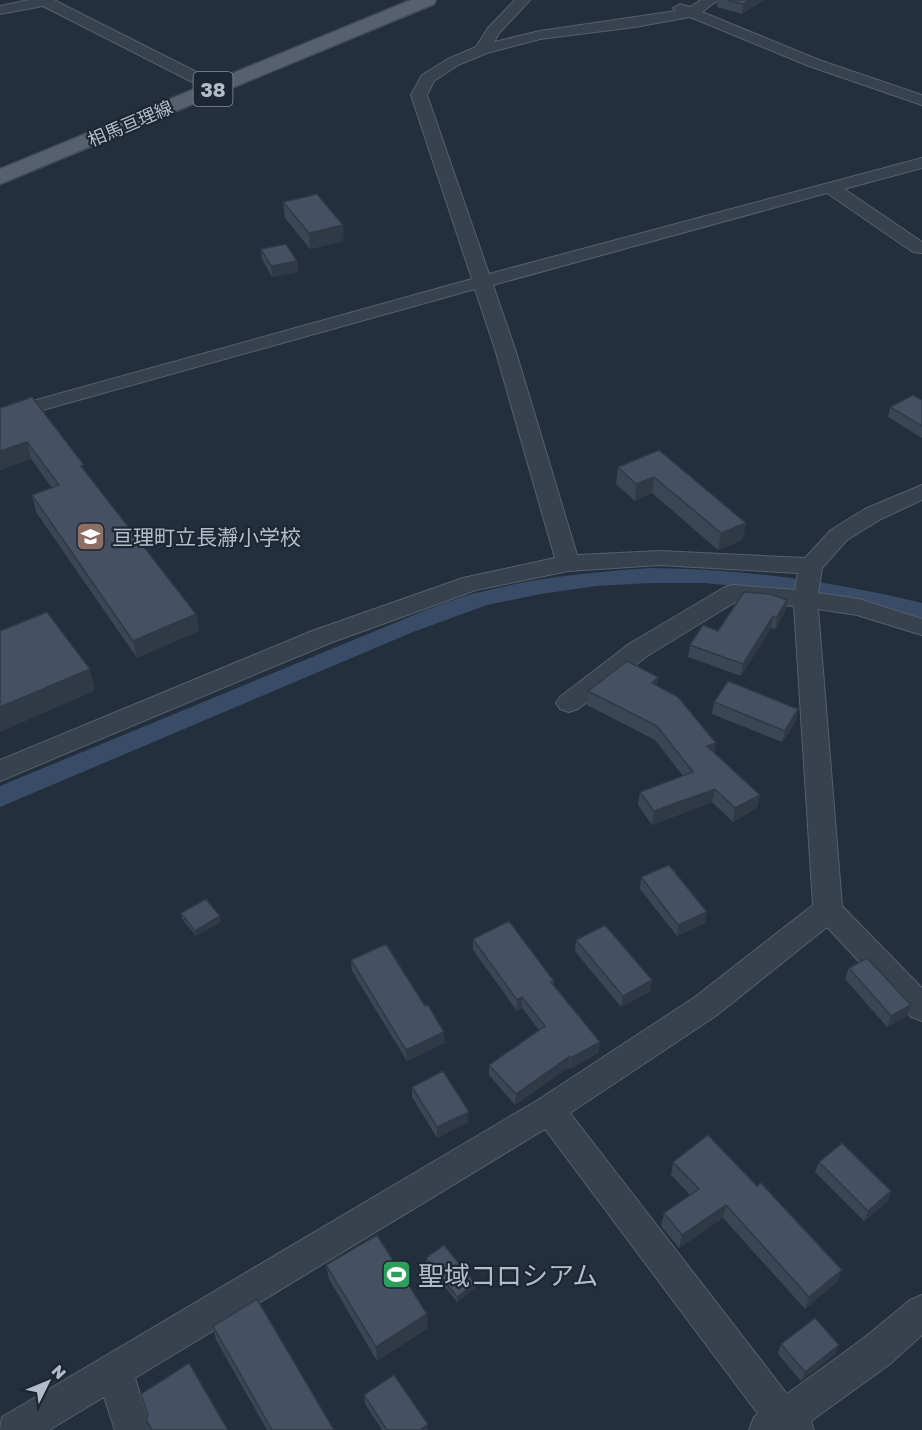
<svg xmlns="http://www.w3.org/2000/svg" width="922" height="1430" viewBox="0 0 922 1430" font-family="'Golos Text','Noto Sans JP',sans-serif">
<style>
.lines{fill:none;stroke-linecap:round;stroke-linejoin:round}
.canal{fill:#394c67;fill-rule:evenodd}
.street-casing{stroke:#565f6c;stroke-width:2}
.primary-casing{stroke:#414a57;stroke-width:3}
.street{fill:#38414e;fill-rule:evenodd}
.primary{fill:#56606e;fill-rule:evenodd}
.wall{fill:#3b4654}
.shaded-wall{fill:#303945}
.building{fill:#455162;stroke:#303945;stroke-width:1.5}
.labels{text-anchor:middle;dominant-baseline:central;stroke-width:4.5;stroke-linejoin:round;paint-order:stroke}
.far-street-label{font-size:18px;fill:#b4bcc9;stroke:#1d2633}
.shield{fill:#1d2633;stroke:#878f9c;stroke-width:1.5}
.shield-label{font-size:20px;font-weight:bold;fill:#b4bcc9}
.poi-label{font-size:21px;fill:#b4bcc9;stroke:#1d2633;text-anchor:start}
.near-poi-label{font-size:26px;fill:#b4bcc9;stroke:#1d2633;text-anchor:start}
</style>
<rect width="100%" height="100%" fill="#242f3e"/>
<g class="lines">
<!-- canal -->
<path class="canal" d="M651,568C745,569 830,581 922,603V619L812,594L704,583H651L596,586L541,594L487,605L413,632L0,807V786L414,615C437,606 461,596 485,591C539,577 595,572 651,568Z"/>
<defs>
<path id="street" d="M29,0H54L222,85L224,88L216,93L210,91L43,6L0,14V6Z
M515,0H530L499,33L494,42L540,31L676,11L673,8L680,4L690,7L701,0H718L702,12L819,60L922,95V105L809,66L690,17L635,27L540,39L487,53L458,65L434,81L427,95L489,274L922,158V168L844,189L922,242V253L913,252L827,193L493,285L515,349L577,555L660,551L805,558L831,530L865,509L922,485V500L881,519L847,540L822,568L818,593L859,599L922,619V635L857,615L818,609L842,906L922,988V1021L911,1017L827,927L717,1015L570,1113L787,1394L864,1338L910,1300L922,1295V1335L890,1364L811,1421L814,1430H749L754,1417L758,1414L545,1129L135,1378L151,1430H115L104,1397L49,1430H0L2,1417L538,1100L695,997L813,905L794,606L737,601L647,656L578,709L569,712L560,709L556,703L560,697L629,644L725,587L733,585L795,590L798,573L660,565L568,571L476,590L330,643L0,781V760L312,631L463,578L555,558L495,349L475,289L0,422V410L472,279L411,95L422,75L448,59L476,47L488,28Z"/>
<path id="primary" d="M411,0H436L434,4L0,184V169Z"/>
</defs>
<!-- street casing -->
<use href="#street" class="street-casing"/>
<!-- primary casing -->
<use href="#primary" class="primary-casing"/>
<!-- street -->
<use href="#street" class="street"/>
<!-- primary -->
<use href="#primary" class="primary"/>
</g>
<!-- wall -->
<path class="wall" d="M717,0H764L742,14L717,7Z
M283,202L344,241L310,249L285,218Z
M261,249L297,261L298,272L272,277L262,259Z
M922,400V438L888,417L890,407Z
M0,408L85,473L196,614L199,631L137,658L36,512L32,495L52,488L31,459L0,470Z
M659,450L743,540L718,550L652,493L635,501L616,484L618,467Z
M785,612L775,629L771,628L741,676L688,657L690,645L718,631Z
M658,677L657,686L714,753L760,795L757,808L733,822L712,802L652,825L638,805L640,792L683,776L655,740L587,705L588,691Z
M714,702L798,709L796,721L782,742L712,714Z
M641,877L707,912L705,923L677,936L640,889Z
M181,913L221,922L196,936L182,919Z
M473,939L554,981V986L600,1042L598,1053L570,1069L569,1067L515,1105L489,1075V1065L539,1030L522,1008L517,1011L473,950Z
M576,940L652,980L650,991L621,1007L575,951Z
M351,960L425,1006L445,1043L407,1061L352,971Z
M849,968L907,1016L887,1027L845,979Z
M412,1087L468,1122L437,1138L412,1097Z
M673,1162L757,1186L842,1270L837,1282L805,1309L723,1218L679,1248L661,1226L664,1213L690,1195L671,1175Z
M819,1162L891,1191L887,1202L864,1221L815,1172Z
M426,1258L475,1288L457,1302L426,1263Z
M326,1265L428,1328L377,1361L329,1279Z
M213,1326L334,1430H267L216,1340Z
M781,1344L839,1345L835,1354L801,1381L778,1354Z
M364,1395L428,1430H382L365,1404Z"/>
<!-- shaded-wall -->
<path class="shaded-wall" d="M750,0H764L742,14L743,4Z
M343,225L344,241L310,249L309,233Z
M297,261L298,272L272,277L271,266Z
M27,442L31,459L0,470V451Z
M654,477L652,493L635,501L636,484Z
M746,523L743,540L718,550L721,533Z
M787,600L785,612L775,629L777,617Z
M196,614L199,631L137,658L133,641Z
M773,616L771,628L741,676L743,664Z
M90,669L95,691L0,732V707Z
M658,677L656,691L652,683Z
M798,709L796,721L782,742L785,731Z
M716,743L714,757L707,746Z
M715,789L712,802L652,825L654,811Z
M760,795L757,808L733,822L735,808Z
M707,912L705,923L677,936L678,925Z
M220,916L221,922L196,936L195,931Z
M652,980L650,991L621,1007L623,996Z
M522,997V1008L517,1011V1000Z
M911,1005L907,1016L887,1027L891,1016Z
M444,1032L445,1043L407,1061L406,1050Z
M600,1042L598,1053L570,1069L571,1058Z
M570,1056L569,1067L515,1105L516,1094Z
M469,1112L468,1122L437,1138V1127Z
M891,1191L887,1202L864,1221L868,1211Z
M726,1205L723,1218L679,1248L682,1235Z
M842,1270L837,1282L805,1309L809,1297Z
M475,1283V1288L457,1302V1297Z
M427,1314L428,1328L377,1361L376,1347Z
M839,1345L835,1354L801,1381L805,1372Z
M428,1424V1430H420Z"/>
<!-- building -->
<path class="building" d="M727,0H750L743,4Z
M317,194L343,225L309,233L283,202Z
M286,244L297,261L271,266L261,249Z
M913,395L922,400V426L890,407Z
M32,397L84,465L81,466L196,614L133,641L32,495L59,485L27,442L0,451V408Z
M659,450L746,523L721,533L654,477L636,484L618,467Z
M744,592L770,594L787,600L777,617L773,616L743,664L690,645L703,625L718,631Z
M47,612L90,669L0,707V631Z
M627,661L658,677L652,683L678,697L716,743L707,746L760,795L735,808L715,789L654,811L640,792L693,772L657,726L588,691Z
M728,681L798,709L785,731L714,702Z
M669,865L707,912L678,925L641,877Z
M206,899L220,916L195,931L181,913Z
M509,921L554,981L551,982L600,1042L571,1058L570,1056L516,1094L489,1065L545,1026L522,997L517,1000L473,939Z
M605,925L652,980L623,996L576,940Z
M386,944L425,1006L428,1005L444,1032L406,1050L351,960Z
M867,958L911,1005L891,1016L849,968Z
M443,1071L469,1112L437,1127L412,1087Z
M708,1135L757,1186L761,1183L842,1270L809,1297L726,1205L682,1235L664,1213L699,1189L673,1162Z
M842,1143L891,1191L868,1211L819,1162Z
M377,1235L427,1314L376,1347L326,1265Z
M444,1245L475,1283L457,1297L426,1258Z
M257,1299L334,1430H272L213,1326Z
M815,1318L839,1345L805,1372L781,1344Z
M189,1363L228,1430H152L146,1419L148,1416L141,1394Z
M394,1375L428,1424L420,1430H387L364,1395Z"/>
<!-- icons -->
<defs>
<symbol id="school-square" viewBox="-11 -11 22 22"><rect x="-9" y="-9" width="18" height="18" rx="4" fill="#8d6e63" stroke="#1d2633"/><path d="M0-5L7-2L0 1L-7-2ZM-4 1L0 2.5L4 1V4Q0 6-4 4Z" fill="#fff"/></symbol>
<symbol id="stadium-square" viewBox="-11 -11 22 22"><rect x="-9" y="-9" width="18" height="18" rx="4" fill="#2e9e5b" stroke="#1d2633"/><path d="M0-5a6.5 5 0 1 0 0 10a6.5 5 0 1 0 0-10ZM-3.5-1.8h7v3.6h-7Z" fill="#fff"/></symbol>
</defs>
<g fill-rule="evenodd">
<use href="#school-square" x="74" y="520" width="33" height="33"/>
<use href="#stadium-square" x="380" y="1258" width="33" height="33"/>
</g>
<g class="labels">
<!-- far-street labels -->
<g class="far-street-label">
<text transform="translate(130 123) rotate(-23)">相馬亘理線</text>
</g>
<!-- shield labels -->
<rect class="shield" x="193.5" y="72" width="39" height="34" rx="4.5"/>
<g class="shield-label">
<text x="213" y="89">38</text>
</g>
<!-- poi labels -->
<g class="poi-label">
<text x="112" y="537">亘理町立長瀞小学校</text>
</g>
<!-- near-poi labels -->
<g class="near-poi-label">
<text x="418" y="1275">聖域コロシアム</text>
</g>
</g>
<!-- north arrow -->
<g transform="translate(48 1382) rotate(47)" stroke="#1d2633" stroke-width="4.5" paint-order="stroke">
<path d="M0-4.5L10 22L0 15L-10 22Z" fill="#b4bcc9"/>
<text y="-9" font-size="16" font-weight="bold" text-anchor="middle" fill="#b4bcc9">N</text>
</g>
</svg>
